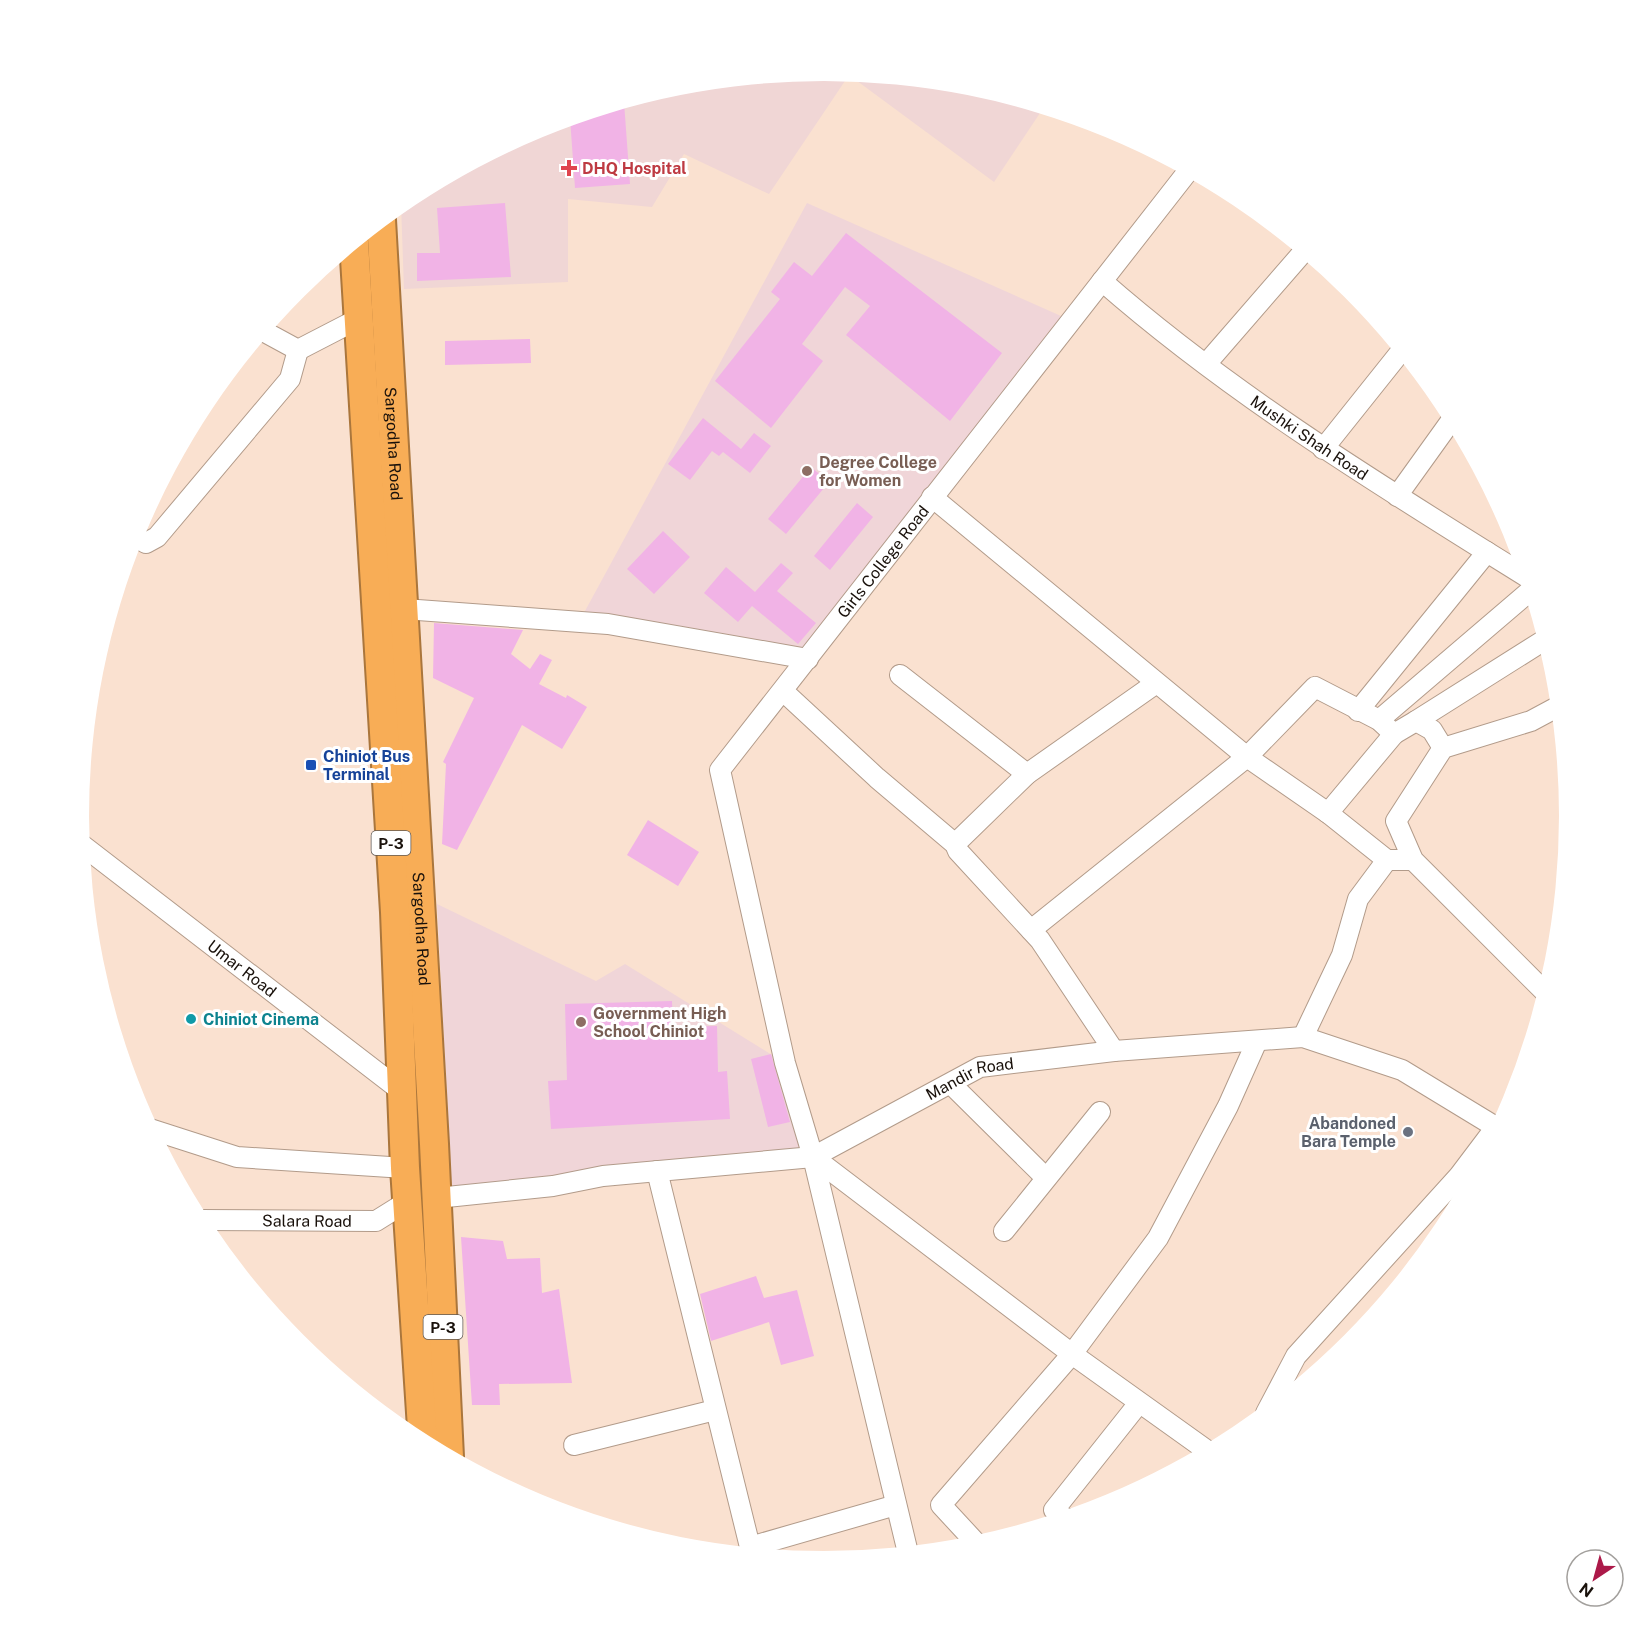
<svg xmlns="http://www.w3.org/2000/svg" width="1649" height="1632" viewBox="0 0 1649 1632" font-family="'Public Sans',sans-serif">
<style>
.education{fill:#f0d5d8}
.medical{fill:#f0d6d5}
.building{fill:#f1b3e6}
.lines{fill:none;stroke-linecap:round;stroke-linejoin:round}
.minor-casing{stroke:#b29b8a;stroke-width:22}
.highway-casing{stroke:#aa763c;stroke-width:32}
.minor{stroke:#fff;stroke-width:20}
.highway{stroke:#f8ad56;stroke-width:28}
.health-dot{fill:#e0444e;stroke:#fff;stroke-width:2}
.education-dot{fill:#8d6e63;stroke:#fff;stroke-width:2}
.transit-dot{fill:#1a4fb4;stroke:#fff;stroke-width:2}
.culture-dot{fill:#0f9aa8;stroke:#fff;stroke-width:2}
.worship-dot{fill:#6b7280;stroke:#fff;stroke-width:2}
.labels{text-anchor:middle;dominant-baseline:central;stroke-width:6;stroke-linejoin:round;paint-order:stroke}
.shield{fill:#fff;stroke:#5e5854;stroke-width:1.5}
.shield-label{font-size:15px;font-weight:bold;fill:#19110b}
.health-label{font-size:16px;font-weight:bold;fill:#be3a42;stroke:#fff;text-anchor:start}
.street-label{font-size:16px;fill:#19110b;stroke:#fff}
.education-label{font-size:16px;font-weight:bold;fill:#785e54;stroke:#fff;text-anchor:start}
.transit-label{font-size:16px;font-weight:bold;fill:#164399;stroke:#fff;text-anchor:start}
.culture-label{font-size:16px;font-weight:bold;fill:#0d838f;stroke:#fff;text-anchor:start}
.worship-label{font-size:16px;font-weight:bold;fill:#5b616d;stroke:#fff;text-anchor:end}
</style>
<rect width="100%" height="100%" fill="#fae1d0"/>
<!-- education -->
<path class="education" d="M807,203L1070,320L808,659L579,622Z
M437,904L596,981L625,964L785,1063L813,1157L452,1203Z"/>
<!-- medical -->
<path class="medical" d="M825,71L970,85L1044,107L994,182L849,75L769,194L684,154L652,207L568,199V282L404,289L401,204L411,196L540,127L679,85Z"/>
<!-- building -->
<path class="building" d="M624,102L630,184L575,188L570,118Z
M505,203L511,277L417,281V253H440L437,208Z
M846,233L1002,353L950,421L846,335L870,306L845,287L802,344L823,361L771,428L715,381L780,299L771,292L794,262L812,276Z
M530,339L531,363L445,365V341Z
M703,418L741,449L754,433L771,446L750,473L723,452L719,456L712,451L690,480L668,464Z
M811,467L829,482L786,534L768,519Z
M857,503L873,517L830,570L814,556Z
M663,531L690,557L654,594L627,569Z
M781,563L793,573L777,591L816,623L798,644L752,606L738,622L704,593L726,567L755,592Z
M434,623L523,630L511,654L530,669L540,654L552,660L539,684L566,698L567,695L587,707L562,749L522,725L457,850L442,844L446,764L443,762L474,698L433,678Z
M648,820L699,852L678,886L627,855Z
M672,1001L673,1027L717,1026L718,1072L727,1071L730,1119L551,1129L548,1081L567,1080L565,1004Z
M771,1054L790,1122L768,1127L751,1059Z
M461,1237L503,1241L507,1259L540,1258L542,1293L559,1289L572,1383L499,1384L500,1405H472Z
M756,1276L764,1298L797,1290L814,1356L781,1365L769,1322L711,1341L700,1294Z"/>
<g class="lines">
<defs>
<g id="minor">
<path id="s1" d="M1102,281C1232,395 1381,486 1527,577"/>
<path d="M263,331L298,350L358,319"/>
<path d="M1206,364L1305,250"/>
<path d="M1323,449L1402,350"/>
<path d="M1397,496L1453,418"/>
<path d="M932,497L1247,757L1328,813L1387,860H1413"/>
<path d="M134,536L146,543L157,537L290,379L298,350"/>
<path d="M404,609L608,624L808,659"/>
<path d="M900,675L1027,774"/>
<path d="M783,691L877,778L955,844L958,851L1040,940L1114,1051"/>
<path d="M1358,711L1487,552"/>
<path d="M1379,720L1531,590"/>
<path d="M1416,721L1546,639"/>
<path d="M1328,813L1394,734"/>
<path d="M955,844L1027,774L1155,684"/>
<path id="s2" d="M82,845L404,1093"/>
<path d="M1031,930L1247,757L1315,687L1379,720L1394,734L1416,721L1432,730L1443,748"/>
<path d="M1546,993L1413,860L1396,821L1443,748L1531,721L1559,706"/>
<path d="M1303,1037L1342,955L1358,899L1387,860"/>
<path d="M951,1084L1046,1178"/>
<path d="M150,1129L237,1157L405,1168"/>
<path d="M813,1157L1072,1354L1209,1452"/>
<path d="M657,1171L750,1547L896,1505"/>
<path id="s3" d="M437,1198L553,1186L603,1176L813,1157L980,1067L1114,1051L1303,1037L1402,1070L1499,1129"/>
<path id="s4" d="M199,1220L376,1221L408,1201"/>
<path d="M1004,1231L1100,1112"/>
<path d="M1266,1413L1296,1356L1459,1176L1496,1127"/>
<path d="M574,1445L715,1410"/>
<path d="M1065,1518L1054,1510L1139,1403"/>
<path d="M978,1545L941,1505L1072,1354L1158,1238L1228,1106L1257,1041"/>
<path id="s5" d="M908,1553L813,1157L785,1063L720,770L1189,170"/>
</g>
<g id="highway">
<path id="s6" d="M381,220L434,1144L449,1457"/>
<path d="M354,242L395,912L405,1168L423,1443"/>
</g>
</defs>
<!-- minor casing -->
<use href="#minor" class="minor-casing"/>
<!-- highway casing -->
<use href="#highway" class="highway-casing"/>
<!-- minor -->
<use href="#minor" class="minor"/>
<!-- highway -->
<use href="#highway" class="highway"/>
</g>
<!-- markers -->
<path class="health-dot" d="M566 159h6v6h6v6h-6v6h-6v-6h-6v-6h6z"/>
<g class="education-dot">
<circle cx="807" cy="471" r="6"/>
<circle cx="581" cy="1022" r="6"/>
</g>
<rect class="transit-dot" x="305" y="759" width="12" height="12" rx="3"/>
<circle class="culture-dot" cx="191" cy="1019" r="6"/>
<circle class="worship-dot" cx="1408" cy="1132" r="6"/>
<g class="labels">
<!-- shield labels -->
<g class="shield">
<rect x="371.5" y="831" width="39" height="24" rx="4.5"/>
<rect x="423.5" y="1315" width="39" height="24" rx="4.5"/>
</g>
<g class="shield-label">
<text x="391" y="843">P-3</text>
<text x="443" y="1327">P-3</text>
</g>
<!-- health labels -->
<g class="health-label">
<text x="582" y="168">DHQ Hospital</text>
</g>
<!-- street labels -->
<g class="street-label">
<text stroke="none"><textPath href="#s1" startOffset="260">Mushki Shah Road</textPath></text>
<text stroke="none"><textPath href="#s6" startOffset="224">Sargodha Road</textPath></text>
<text stroke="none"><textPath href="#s5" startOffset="1070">Girls College Road</textPath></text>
<text stroke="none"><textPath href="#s6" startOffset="710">Sargodha Road</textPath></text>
<text stroke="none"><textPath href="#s2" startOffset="202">Umar Road</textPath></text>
<text stroke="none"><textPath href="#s3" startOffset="555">Mandir Road</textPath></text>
<text stroke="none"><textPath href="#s4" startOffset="108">Salara Road</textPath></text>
</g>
<!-- education labels -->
<g class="education-label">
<text x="819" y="462">Degree College<tspan x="819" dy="18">for Women</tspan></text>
<text x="593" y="1013">Government High<tspan x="593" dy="18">School Chiniot</tspan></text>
</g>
<!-- transit labels -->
<g class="transit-label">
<text x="323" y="756">Chiniot Bus<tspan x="323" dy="18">Terminal</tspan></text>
</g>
<!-- culture labels -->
<g class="culture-label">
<text x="203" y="1019">Chiniot Cinema</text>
</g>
<!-- worship labels -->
<g class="worship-label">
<text x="1396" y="1123">Abandoned<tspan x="1396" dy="18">Bara Temple</tspan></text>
</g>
</g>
<!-- crop -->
<path d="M0 0H1649V1632H0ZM89 816a735 735 0 1 1 1470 0a735 735 0 1 1-1470 0Z" fill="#fff" fill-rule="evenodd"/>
<!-- north arrow -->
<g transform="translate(1595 1578) rotate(216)"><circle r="28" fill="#ffffff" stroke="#a3a09d" stroke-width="1.5"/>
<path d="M0-4.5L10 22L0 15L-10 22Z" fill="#ac1949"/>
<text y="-9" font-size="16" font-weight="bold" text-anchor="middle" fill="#19110b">N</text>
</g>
</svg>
